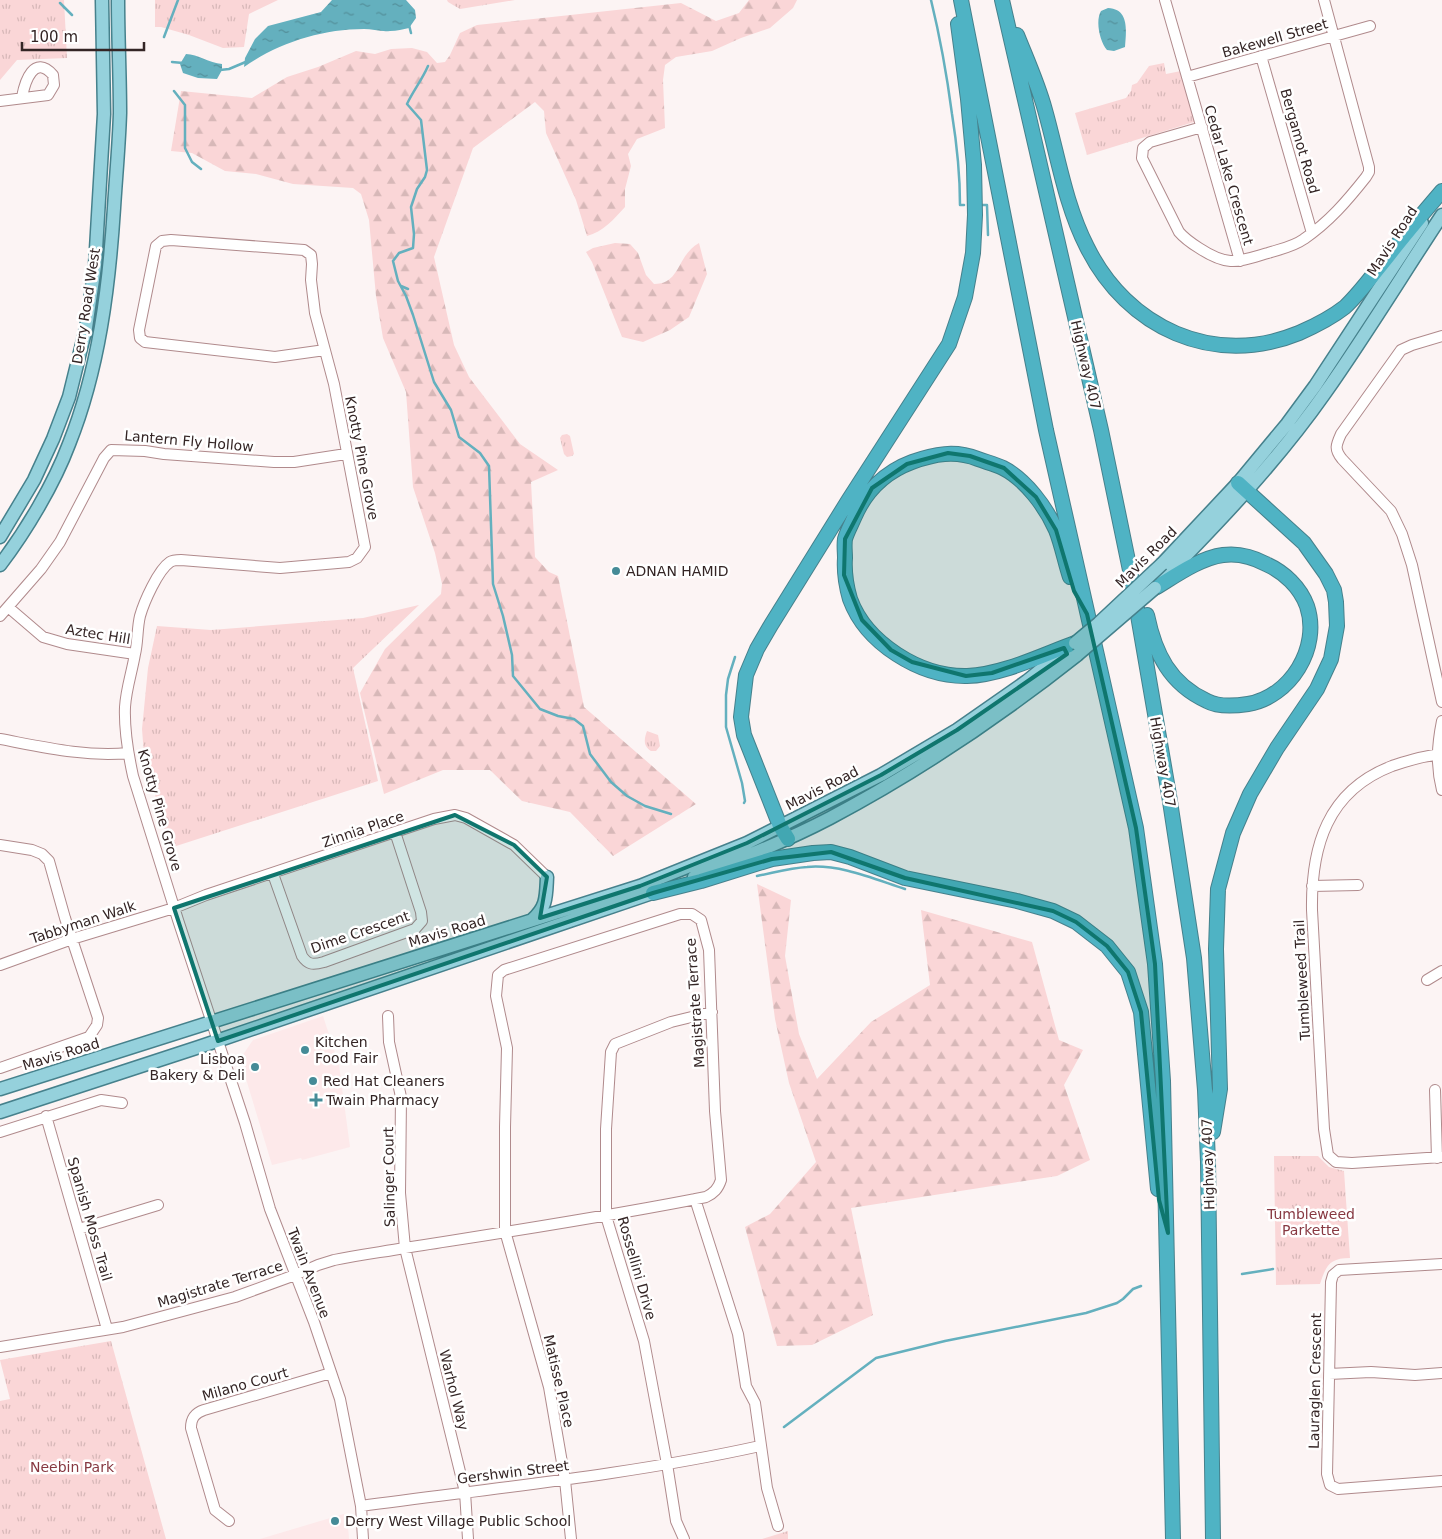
<svg xmlns="http://www.w3.org/2000/svg" width="1442" height="1539" viewBox="0 0 1442 1539" font-family="'DejaVu Sans',sans-serif">
<style>
.built{fill:#fde9ea}
.forest{fill:url(#forest-firs)}
.park{fill:url(#park-tufts)}
.water{fill:url(#water-ripples)}
.lines{fill:none;stroke-linecap:round;stroke-linejoin:round}
.stream{stroke:#64b0be;stroke-width:2.5}
.minor-casing{stroke:#b08a8c;stroke-width:12}
.major-casing{stroke:#46818c;stroke-width:15}
.highway-casing{stroke:#46818c;stroke-width:16}
.minor{stroke:#fff;stroke-width:10}
.major{stroke:#95d1dc;stroke-width:12}
.highway{stroke:#4fb3c4;stroke-width:14}
.major-bridge-casing{stroke:#46818c;stroke-width:15;stroke-linecap:butt}
.major-bridge{stroke:#95d1dc;stroke-width:12}
.marked{fill:#0f766e;fill-opacity:0.2;stroke:#0f766e;stroke-width:4;stroke-linejoin:round}
.poi-dot{fill:#458b97;stroke:#fff;stroke-width:2}
.labels{text-anchor:middle;dominant-baseline:central;stroke-width:5;stroke-linejoin:round;paint-order:stroke}
.street-label{font-size:14px;fill:#342525;stroke:#fff}
.poi-label{font-size:14px;fill:#342525;stroke:#fff;text-anchor:start}
.park-label{font-size:14px;fill:#873841;stroke:#fff}
</style>
<defs>
<pattern id="forest-firs" width="22" height="20" patternUnits="userSpaceOnUse" patternTransform="scale(1.25)"><rect width="22" height="20" fill="#fad6d7"/><path d="M5 1l3.5 6h-7zM16 11l3.5 6h-7z" fill="#d7b8b8"/></pattern>
<pattern id="park-tufts" width="24" height="20" patternUnits="userSpaceOnUse" patternTransform="scale(1.25)"><rect width="24" height="20" fill="#fad6d7"/><path d="M3 7l-1-3M5 7V3M7 7l1-3M15 17l-1-3M17 17v-4M19 17l1-3" fill="none" stroke="#d7b8b8"/></pattern>
<pattern id="water-ripples" width="26" height="14" patternUnits="userSpaceOnUse" patternTransform="scale(1.25)"><rect width="26" height="14" fill="#64b0be"/><path d="M2 4q2-2 4 0t4 0M15 11q2-2 4 0t4 0" fill="none" stroke="#538f9a"/></pattern>
</defs>
<rect width="100%" height="100%" fill="#fcf4f4"/>
<!-- built -->
<path class="built" d="M323,1016L339,1065L350,1147L302,1160L301,1158L272,1165L240,1059L253,1040Z
M347,1513L349,1539H260Z"/>
<!-- forest -->
<path class="forest" d="M749,0H797L793,8L770,28L741,38L712,51L676,57L665,65L663,80L665,128L637,139L628,154L631,166L625,189V207C614,219 603,232 587,236L576,200L546,133L544,111L535,102L473,148L434,257L454,345L469,377L520,444L558,470L531,482L535,557L549,572L558,576L584,707L696,804L613,856L570,812L522,801L490,770H443L384,794L360,693L385,649L441,594L442,584L435,553L413,487L406,392L383,338L376,296L369,220L361,194L353,188L293,184L256,174L225,171L192,153L171,151L181,91L252,98L287,77L318,67L356,51L375,54L391,49L412,48L427,52L437,63L445,62L450,55L460,33L477,25L681,3L716,21L739,13Z
M615,243L630,244L638,253L646,275L654,284C681,284 676,256 699,243L707,274L689,317L670,330L643,342L622,337L592,262L586,252L593,248Z
M757,884L791,900L785,956L799,1034L817,1079L871,1022L930,985L921,910L1032,942L1059,1040L1083,1050L1064,1085L1090,1160L1057,1176L851,1208L873,1315L812,1345L777,1346L745,1227L770,1214L816,1162L789,1083L775,1019Z"/>
<!-- park -->
<path class="park" d="M0,0H64L67,58L17,60L0,80Z
M155,0H278L249,14L244,47L223,48L189,35L161,27H155Z
M447,0H515L460,9L448,2Z
M1164,63L1166,74L1181,71L1194,122L1087,155L1075,113L1126,98L1131,91L1132,85L1137,83L1149,66Z
M567,434L570,436L574,454L572,456L567,457L564,454L560,438L562,435Z
M419,605L353,668L378,781L170,848L144,755L142,729L148,668L157,626L211,630L363,618Z
M647,731L658,735L660,746L656,751H651C643,746 644,739 647,731Z
M1274,1156H1318L1329,1167L1344,1171L1350,1258C1329,1258 1326,1266 1320,1284L1276,1285Z
M111,1341L166,1539H0V1401L10,1399L0,1360Z
M788,1531V1539H762Z"/>
<!-- water -->
<path class="water" d="M332,0H406L415,10L416,18L409,28C403,29 397,31 390,31C381,32 372,29 364,29C322,29 278,43 244,67L245,58L255,39L268,26L321,12Z
M1108,8C1130,9 1126,32 1125,47L1114,51L1107,50C1100,42 1095,21 1101,11Z
M186,54C198,54 209,63 222,64V70L217,79L198,78L183,73L180,64Z"/>
<g class="lines">
<!-- stream -->
<path class="stream" d="M931,0C940,37 947,76 952,114C957,145 960,174 960,205H964
M60,3L72,15
M409,25L411,33
M164,37L178,0
M172,62L183,63
M428,66C422,80 413,91 407,104L421,120L427,170L425,177L417,189L411,207L414,234L413,248L399,253L393,261L398,281L406,296L413,315L434,382L451,410L459,437L480,453L489,466L493,584L503,616L512,655L513,676L540,709L558,716L574,719L583,726L590,754L611,782L627,796L645,806L671,814
M220,70L229,69L248,61
M174,91L185,105V148L192,162L201,169
M982,205H987L988,235
M401,286L408,289
M735,657L728,679L726,695V727L742,783L745,801L744,803
M757,876C773,873 790,868 807,867C840,864 874,879 905,889
M1242,1274L1273,1269
M784,1427L876,1358L945,1341L1086,1313L1117,1303L1123,1299L1133,1289L1141,1286"/>
<defs>
<path id="minor" d="M1165,0L1240,261
M1261,56L1312,233
M1187,77L1370,26
M0,101L48,95L54,85L53,75C34,54 25,81 22,97
M1202,127L1150,142L1143,148L1142,158L1179,232C1185,239 1191,243 1199,248C1228,267 1237,262 1268,253C1280,249 1293,247 1304,239C1329,222 1347,201 1366,177L1369,172V167L1324,0
M1442,336L1412,345L1401,350L1341,434C1336,445 1334,449 1342,459L1391,511L1402,534L1412,565L1442,702
M325,350L275,357L145,342L140,338L139,330L156,246L162,241L171,240L304,250L311,255L312,264L311,280L315,313L334,384L365,547L357,558L349,562L280,568L181,560C177,560 173,560 170,562C158,570 144,602 140,616C137,628 138,642 135,654C132,672 126,689 125,707C124,731 128,753 133,776L178,920L245,1123L270,1209L314,1322L340,1399L361,1506L363,1539
M8,607L43,637L67,644L135,654
M0,616L41,569L60,542L104,458L111,450L145,451L164,454L274,462H294L346,454
M1442,721C1437,746 1436,766 1442,790
M0,739C43,747 85,757 128,753
M1437,755C1421,756 1407,761 1392,766C1327,791 1311,847 1312,910L1324,1129L1328,1155L1336,1162L1352,1163L1442,1157
M0,845L32,850L42,854L49,861L65,918L98,1018L97,1025L89,1037L0,1068
M273,874L302,956C308,965 313,965 324,962L415,929L422,921L421,912L395,832
M1312,886L1358,885
M0,965L72,939L174,908L206,895L434,819L455,815L466,818L514,845L547,877
M1427,980L1442,971
M388,1016L389,1042L401,1097L400,1193L405,1248L465,1492L468,1539
M1435,1090L1437,1158
M46,1116L107,1329
M0,1132L101,1100L122,1103
M695,1199L738,1334L746,1386L755,1403L767,1488L778,1526
M79,1229L158,1205
M1442,1264L1339,1270L1333,1275L1331,1282L1327,1474L1330,1485L1338,1489L1442,1481
M0,1347L123,1327L235,1297L295,1275L318,1265L334,1260C358,1255 382,1252 405,1248C506,1232 606,1217 706,1197C714,1193 718,1189 721,1180L715,1111L709,950L701,920L692,914H680L504,970L498,975L496,996L507,1048L505,1127V1231L549,1387L565,1480L571,1539
M1329,1374L1371,1372L1415,1375L1442,1373
M361,1506C494,1488 629,1475 760,1446
M229,1521L215,1510L191,1428C191,1418 195,1413 204,1410L331,1373
M684,1539L676,1521L667,1464L644,1341L606,1216V1129L611,1052L615,1044L671,1022L712,1012"/>
<path id="major" d="M0,537L34,480L53,439L69,397L86,328L95,266L104,114L102,0
M1162,564L1238,483L1287,424L1315,386L1422,223
M0,565C26,531 54,484 69,444C99,369 109,287 114,208C116,176 119,145 120,113C120,76 118,38 118,0
M1163,579C1221,520 1278,460 1325,393C1366,335 1403,274 1442,215
M694,877C740,859 786,841 830,818C917,772 1000,716 1077,655
M532,920C547,907 546,897 547,877
M0,1089L640,886L747,843L881,775L957,730L1027,681L1069,647
M0,1112L199,1047L661,890"/>
<path id="highway" d="M961,0L1046,430L1136,828L1155,964L1163,1081L1173,1539
M1002,0L1101,430L1131,575L1169,795L1194,958L1205,1090L1208,1162L1213,1539
M1017,35C1027,60 1038,84 1045,110C1058,156 1065,204 1087,247C1127,328 1214,368 1299,333C1315,326 1331,318 1345,307C1361,292 1375,272 1389,255C1406,233 1424,212 1442,191
M1070,577C1065,562 1062,545 1056,530C1046,507 1025,479 1003,468C995,464 986,462 978,459C955,450 934,454 912,462C885,472 865,492 854,518C851,525 847,532 845,539C844,545 845,552 845,558C844,572 846,585 850,599C866,643 920,677 967,676C1002,675 1042,655 1075,643
M1147,615C1155,654 1170,684 1207,701C1218,707 1235,706 1248,704C1290,697 1321,648 1307,606C1300,587 1284,572 1266,564C1253,557 1238,553 1223,555C1200,558 1175,576 1155,588
M788,839L780,826L744,735L741,717L746,675L757,649L771,625L848,501L949,344L965,297L973,253L975,215L974,165L968,99L958,24
M653,893L701,881L772,859L813,853L831,852L850,857L905,878L1017,901L1053,911L1076,922L1107,946L1128,972L1141,1012L1158,1189
M1213,1132L1220,1089L1216,949L1218,889L1233,833L1250,794L1277,748L1317,689L1331,659L1337,626L1336,602L1334,590L1326,574L1304,543L1238,483"/>
</defs>
<!-- minor casing -->
<use href="#minor" class="minor-casing"/>
<!-- major casing -->
<use href="#major" class="major-casing"/>
<!-- highway casing -->
<use href="#highway" class="highway-casing"/>
<!-- minor -->
<use href="#minor" class="minor"/>
<!-- major -->
<use href="#major" class="major"/>
<!-- highway -->
<use href="#highway" class="highway"/>
<defs>
<path id="major-bridge" d="M1075,643L1099,623L1162,564
M1077,655L1155,588"/>
</defs>
<!-- major-bridge casing -->
<use href="#major-bridge" class="major-bridge-casing"/>
<!-- major-bridge -->
<use href="#major-bridge" class="major-bridge"/>
</g>
<!-- marked area -->
<path class="marked" d="M948,453L970,456L1004,468L1036,497L1056,530L1074,591L1087,614L1136,828L1155,964L1168,1233L1159,1200L1141,1012L1128,972L1107,946L1076,922L1053,911L905,878L831,852L772,859L653,893L218,1041L174,908L455,815L514,845L547,877L540,918L640,886L747,843L881,775L957,730L1067,654L1064,648L992,673L966,676L912,662L891,650L862,620L844,575L845,539L872,488L907,464Z"/>
<!-- markers -->
<g class="poi-dot">
<circle cx="616" cy="571" r="5"/>
<circle cx="305" cy="1050" r="5"/>
<circle cx="255" cy="1067" r="5"/>
<circle cx="313" cy="1081" r="5"/>
<path d="M313.5 1092.5h5v5h5v5h-5v5h-5v-5h-5v-5h5z"/>
<circle cx="335" cy="1521" r="5"/>
</g>
<g class="labels">
<!-- street labels -->
<g class="street-label">
<text transform="translate(1275 38) rotate(-16)">Bakewell Street</text>
<text transform="translate(1300 141) rotate(74)">Bergamot Road</text>
<text transform="translate(1229 175) rotate(74)">Cedar Lake Crescent</text>
<text transform="translate(1392 241) rotate(-57)">Mavis Road</text>
<text transform="translate(86 306) rotate(-81)">Derry Road West</text>
<text transform="translate(1086 365) rotate(77)">Highway 407</text>
<text transform="translate(189 441) rotate(5)">Lantern Fly Hollow</text>
<text transform="translate(362 458) rotate(79)">Knotty Pine Grove</text>
<text transform="translate(1146 557) rotate(-45)">Mavis Road</text>
<text transform="translate(98 634) rotate(9)">Aztec Hill</text>
<text transform="translate(1163 762) rotate(80)">Highway 407</text>
<text transform="translate(822 788) rotate(-27)">Mavis Road</text>
<text transform="translate(160 810) rotate(74)">Knotty Pine Grove</text>
<text transform="translate(363 829) rotate(-19)">Zinnia Place</text>
<text transform="translate(83 922) rotate(-18)">Tabbyman Walk</text>
<text transform="translate(447 931) rotate(-17)">Mavis Road</text>
<text transform="translate(360 932) rotate(-19)">Dime Crescent</text>
<text transform="translate(1302 980) rotate(-93)">Tumbleweed Trail</text>
<text transform="translate(695 1003) rotate(-94)">Magistrate Terrace</text>
<text transform="translate(61 1054) rotate(-17)">Mavis Road</text>
<text transform="translate(1208 1164) rotate(-92)">Highway 407</text>
<text transform="translate(389 1177) rotate(-91)">Salinger Court</text>
<text transform="translate(90 1219) rotate(74)">Spanish Moss Trail</text>
<text transform="translate(637 1268) rotate(74)">Rossellini Drive</text>
<text transform="translate(309 1273) rotate(69)">Twain Avenue</text>
<text transform="translate(220 1284) rotate(-17)">Magistrate Terrace</text>
<text transform="translate(559 1381) rotate(77)">Matisse Place</text>
<text transform="translate(1315 1381) rotate(-89)">Lauraglen Crescent</text>
<text transform="translate(245 1384) rotate(-16)">Milano Court</text>
<text transform="translate(454 1390) rotate(76)">Warhol Way</text>
<text transform="translate(513 1472) rotate(-7)">Gershwin Street</text>
</g>
<!-- poi labels -->
<g class="poi-label">
<text x="626" y="571">ADNAN HAMID</text>
<text x="315" y="1042">Kitchen<tspan x="315" dy="16">Food Fair</tspan></text>
<text x="245" y="1059" text-anchor="end">Lisboa<tspan x="245" dy="16">Bakery &amp; Deli</tspan></text>
<text x="323" y="1081">Red Hat Cleaners</text>
<text x="326" y="1100">Twain Pharmacy</text>
<text x="345" y="1521">Derry West Village Public School</text>
</g>
<!-- park labels -->
<g class="park-label">
<text x="1311" y="1214">Tumbleweed<tspan x="1311" dy="16">Parkette</tspan></text>
<text x="72" y="1467">Neebin Park</text>
</g>
</g>
<!-- scale -->
<path d="M22 42v8h122v-8" fill="none" stroke="#342525" stroke-width="2.5"/>
<text x="30" y="42" font-size="15" fill="#342525" stroke="#ffffff" stroke-width="4" paint-order="stroke">100 m</text>
</svg>
